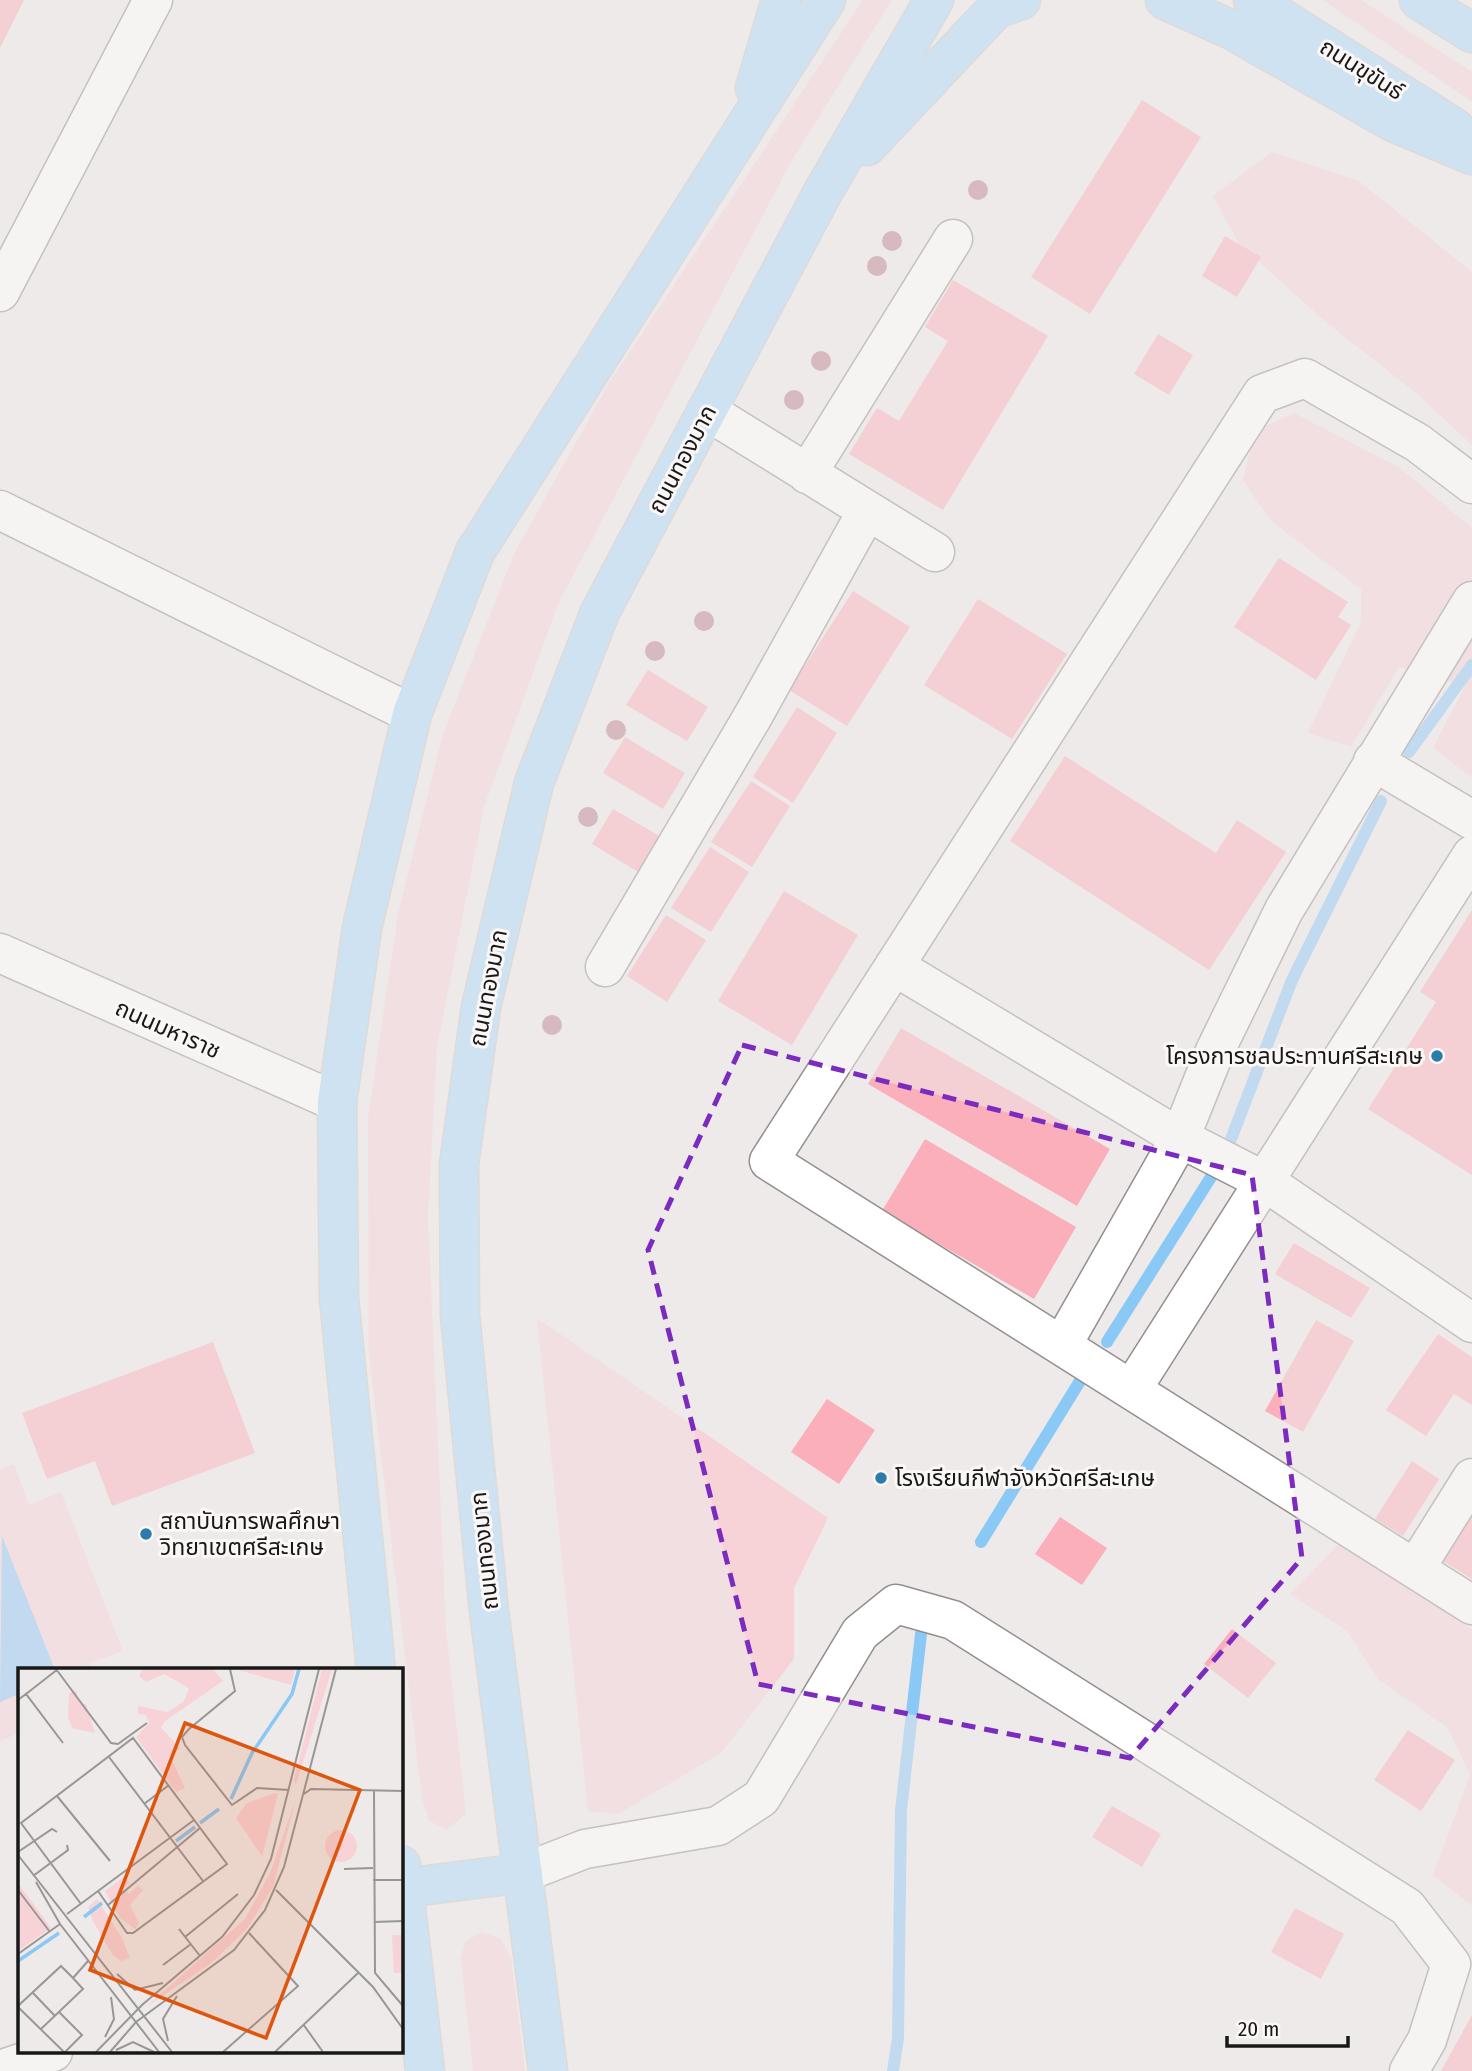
<svg xmlns="http://www.w3.org/2000/svg" width="1472" height="2071" viewBox="0 0 1472 2071" font-family="'Fira Sans Condensed','Noto Sans Thai',sans-serif">
<style>
.green{fill:#f7d2d7}
.water{fill:#8ac8f5}
.lines{fill:none;stroke-linecap:round;stroke-linejoin:round}
.stream{stroke:#8ac8f5;stroke-width:12}
.building{fill:#fbafba}
.minor-casing{stroke:#938f90;stroke-width:41}
.major-casing{stroke:#c8c8c8;stroke-width:41}
.minor{stroke:#fff;stroke-width:38}
.major{stroke:#a9dafd;stroke-width:38}
.tree{fill:#bb7f8f}
.marked{fill:none;stroke:#7b2cbf;stroke-width:5;stroke-dasharray:14 9;stroke-linejoin:round}
.poi-dot{fill:#2d7bad;stroke:#fbf7f7;stroke-width:2.5}
.labels{text-anchor:middle;dominant-baseline:central;stroke-width:6;stroke-linejoin:round;paint-order:stroke}
.street-label{font-size:23px;fill:#191818;stroke:#fbf7f7}
.poi-label{font-size:23px;fill:#191818;stroke:#fbf7f7;text-anchor:start}
.inset-river{fill:none;stroke:#8ac8f5;stroke-width:3.5}
.inset-road{fill:none;stroke:#999696;stroke-width:2}
.view{fill:#de560d;fill-opacity:0.15;stroke:#de560d;stroke-width:3.5}
.inset-edge{fill:none;stroke:#191818;stroke-width:3.5}
</style>
<rect width="100%" height="100%" fill="#eeeaea"/>
<!-- green -->
<path class="green" d="M863,0H892L792,160L558,604L484,807L437,1047L428,1217L446,1629L466,1814L447,1829L429,1821L422,1798L369,1355L368,1118L398,915L443,734L514,554L609,383Z
M1323,0H1361L1472,72V102Z
M1272,152L1359,181L1472,272V445L1415,392L1327,323L1239,244L1213,196Z
M1294,413L1400,468L1472,528V778L1433,748L1465,686L1399,667L1351,747L1308,733L1361,622V589L1271,521L1243,480L1255,431Z
M537,1318L828,1518L794,1588V1659L721,1753L618,1814L588,1811Z
M14,1464L29,1505L61,1492L123,1651L89,1663L91,1670H19V1733L0,1741V1469Z
M1339,1544L1472,1629V1906L1433,1875L1470,1775L1448,1728L1378,1679L1347,1631L1290,1594Z
M482,1932L501,1939L511,1958L525,2071H473L461,1959L465,1942Z"/>
<!-- water -->
<path class="water" d="M2,1536L55,1670H19V1694L0,1702Z"/>
<g class="lines">
<!-- stream -->
<path class="stream" d="M1409,752L1472,665
M1228,1147L1292,980L1381,801
M1107,1342L1211,1177
M981,1542L1083,1376
M893,2071L898,2038L901,1810L921,1634"/>
</g>
<!-- building -->
<path class="building" d="M0,0H24L0,48Z
M1142,100L1201,137L1090,314L1031,277Z
M1225,236L1261,257L1237,297L1202,276Z
M953,280L1048,336L943,510L849,454L877,408L899,421L948,341L925,327Z
M1158,334L1193,355L1169,395L1134,374Z
M1279,558L1348,602L1338,617L1351,625L1316,680L1234,627Z
M853,591L910,627L847,726L789,690Z
M978,599L1067,654L1012,739L924,685Z
M648,670L708,707L687,741L626,705Z
M797,707L837,733L793,803L753,777Z
M625,737L685,773L663,809L603,773Z
M1065,756L1216,853L1237,820L1286,852L1209,970L1010,841Z
M751,781L790,806L752,867L711,842Z
M613,809L661,837L640,873L592,844Z
M710,847L749,872L711,932L671,908Z
M784,891L858,935L792,1045L718,1001Z
M1472,910V1175L1368,1109L1436,1002L1420,992Z
M666,915L706,940L667,1002L627,976Z
M901,1028L1110,1149L1077,1206L868,1084Z
M925,1139L1076,1227L1034,1299L882,1211Z
M1294,1243L1370,1288L1351,1318L1275,1274Z
M1316,1320L1354,1341L1303,1432L1265,1411Z
M1438,1334L1472,1357V1405L1454,1394L1426,1436L1386,1410Z
M213,1342L255,1453L112,1506L95,1461L47,1479L22,1413Z
M827,1399L875,1430L839,1484L791,1452Z
M1412,1461L1439,1479L1403,1536L1375,1519Z
M1468,1513L1472,1515V1579L1440,1559Z
M1060,1517L1107,1548L1082,1585L1035,1554Z
M1232,1629L1276,1663L1248,1698L1204,1664Z
M1408,1730L1455,1760L1421,1811L1374,1780Z
M1112,1806L1161,1834L1142,1867L1092,1837Z
M1295,1908L1344,1934L1321,1979L1271,1952Z
M1472,2015V2071H1441Z"/>
<g class="lines">
<defs>
<path id="minor" d="M0,292L153,0
M707,411L935,552
M807,474L953,239
M1472,484L1418,443L1305,378L1262,394L769,1161L1472,1605
M0,510L412,714
M1373,761L1472,820
M0,953L337,1102
M894,966L1180,1138L1264,1181L1472,1323
M605,967L753,716L867,511
M1062,1345L1180,1138L1215,1051L1284,910L1472,601
M1132,1389L1472,855
M1415,1569L1472,1478
M523,1873L585,1849L718,1826L761,1798L860,1633L896,1604L953,1620L1407,1907L1451,1964L1427,2040L1409,2071
M0,2070L53,2052"/>
<path id="major" d="M1165,0L1232,30L1393,122L1472,155
M1253,0L1455,128
M1419,0L1472,33
M755,88L781,0
M867,146L996,9L1021,0
M376,1670L339,1298L337,1102L362,928L412,714L475,552L826,0
M401,1865L425,2071
M404,1888L523,1873
M548,2071L489,1611L460,1315L459,1164L481,1007L534,783L600,612L823,192L934,0"/>
</defs>
<!-- minor casing -->
<use href="#minor" class="minor-casing"/>
<!-- major casing -->
<use href="#major" class="major-casing"/>
<!-- minor -->
<use href="#minor" class="minor"/>
<!-- major -->
<use href="#major" class="major"/>
</g>
<!-- trees -->
<g class="tree">
<circle cx="978" cy="190" r="10"/>
<circle cx="892" cy="241" r="10"/>
<circle cx="877" cy="266" r="10"/>
<circle cx="821" cy="361" r="10"/>
<circle cx="794" cy="400" r="10"/>
<circle cx="704" cy="621" r="10"/>
<circle cx="655" cy="651" r="10"/>
<circle cx="616" cy="730" r="10"/>
<circle cx="588" cy="817" r="10"/>
<circle cx="552" cy="1025" r="10"/>
</g>
<!-- marked area -->
<path d="M0 0H1472V2071H0ZM742,1045L1252,1175L1302,1558L1130,1758L758,1684L648,1250Z" fill="#eeeaea" fill-opacity=".55" fill-rule="evenodd"/>
<path class="marked" d="M742,1045L1252,1175L1302,1558L1130,1758L758,1684L648,1250Z"/>
<!-- markers -->
<g class="poi-dot">
<circle cx="1437" cy="1056" r="7"/>
<circle cx="881" cy="1478" r="7"/>
<circle cx="146" cy="1534" r="7"/>
</g>
<g class="labels">
<!-- street labels -->
<g class="street-label">
<text transform="translate(1362 69) rotate(32)">ถนนขุขันธ์</text>
<text transform="translate(682 459) rotate(-62)">ถนนทองมาก</text>
<text transform="translate(488 988) rotate(-79)">ถนนทองมาก</text>
<text transform="translate(168 1029) rotate(24)">ถนนมหาราช</text>
<text transform="translate(484 1551) rotate(-96)">ถนนทองมาก</text>
</g>
<!-- poi labels -->
<g class="poi-label">
<text x="1423" y="1056" text-anchor="end">โครงการชลประทานศรีสะเกษ</text>
<text x="895" y="1478">โรงเรียนกีฬาจังหวัดศรีสะเกษ</text>
<text x="160" y="1521">สถาบันการพลศึกษา<tspan x="160" dy="26">วิทยาเขตศรีสะเกษ</tspan></text>
</g>
</g>
<!-- overview -->
<g transform="translate(18 1668)">
<rect width="385" height="385" fill="#eeeaea"/>
<path d="M125,1H195L205,13L147,53L143,60L162,80L153,90L167,120L158,124L118,69L131,55L128,47L120,46V38L150,44L166,33L171,20L146,6L128,14L121,8ZM217,1H277L273,17ZM304,1H314L278,117L276,112ZM58,23L62,36H68L77,65L54,60L50,49L51,25ZM257,125L260,126L244,188L218,150L229,135ZM278,131L255,219L228,262L192,296L128,339L227,251L252,205ZM307 178a16 16 0 1 1 32 0a16 16 0 1 1-32 0ZM107,208L111,215L105,221L111,226L120,218L125,222L112,237L121,255L117,261L102,250L87,223ZM0,215L33,260L0,283ZM79,231L104,270L112,290L103,293L94,286L75,253L70,239ZM374,267H385V305H376Z" fill="#f7d2d7"/>
<path class="inset-river" d="M213,131L234,85L274,26L281,1M182,155L201,141M158,173L177,159M66,249L84,235M0,293L41,265"/>
<path class="inset-road" d="M38,1L93,75L100,76L129,55M212,1L217,23L171,61L164,69L167,77L214,137L239,120L271,122M8,26L40,1M0,32L8,26L45,75M91,89L185,213M356,123L357,305L385,338M286,126L293,121L385,123M39,128L92,193M126,136L151,117M0,184L34,161L39,164M0,187L154,384M326,201L355,200M15,208L50,182L49,177M355,212H385M18,214L42,256L141,384M0,222L32,264M258,222L355,319L385,361M63,236L3,155L115,70L209,196L115,265H109L80,223M90,237L182,160M49,246L176,152M356,254L385,253M161,261L182,288M167,269L220,226M0,286L42,256M145,297L173,276M99,306L117,322L145,315M55,310L70,293M15,325L37,348M0,338L43,298L55,310L65,321L23,361M0,339L46,384M41,344L64,367L47,384M285,356L305,384M87,369L96,351L93,329M150,373L145,351L159,328M98,382L115,374L136,384M78,384L124,337L204,269L236,227L253,191L301,1M92,384L118,354L216,282L247,242L266,199L318,1M205,384L280,318L231,265M257,384L340,305"/>
<path class="view" d="M167,55L342,122L248,370L72,302Z"/>
<rect width="385" height="385" class="inset-edge"/>
</g>
<!-- scale -->
<path d="M1227 2036v10h121v-10" fill="none" stroke="#191818" stroke-width="3.5"/>
<text x="1238" y="2036" font-size="21" fill="#191818" stroke="#fbf7f7" stroke-width="5" paint-order="stroke">20 m</text>
</svg>
